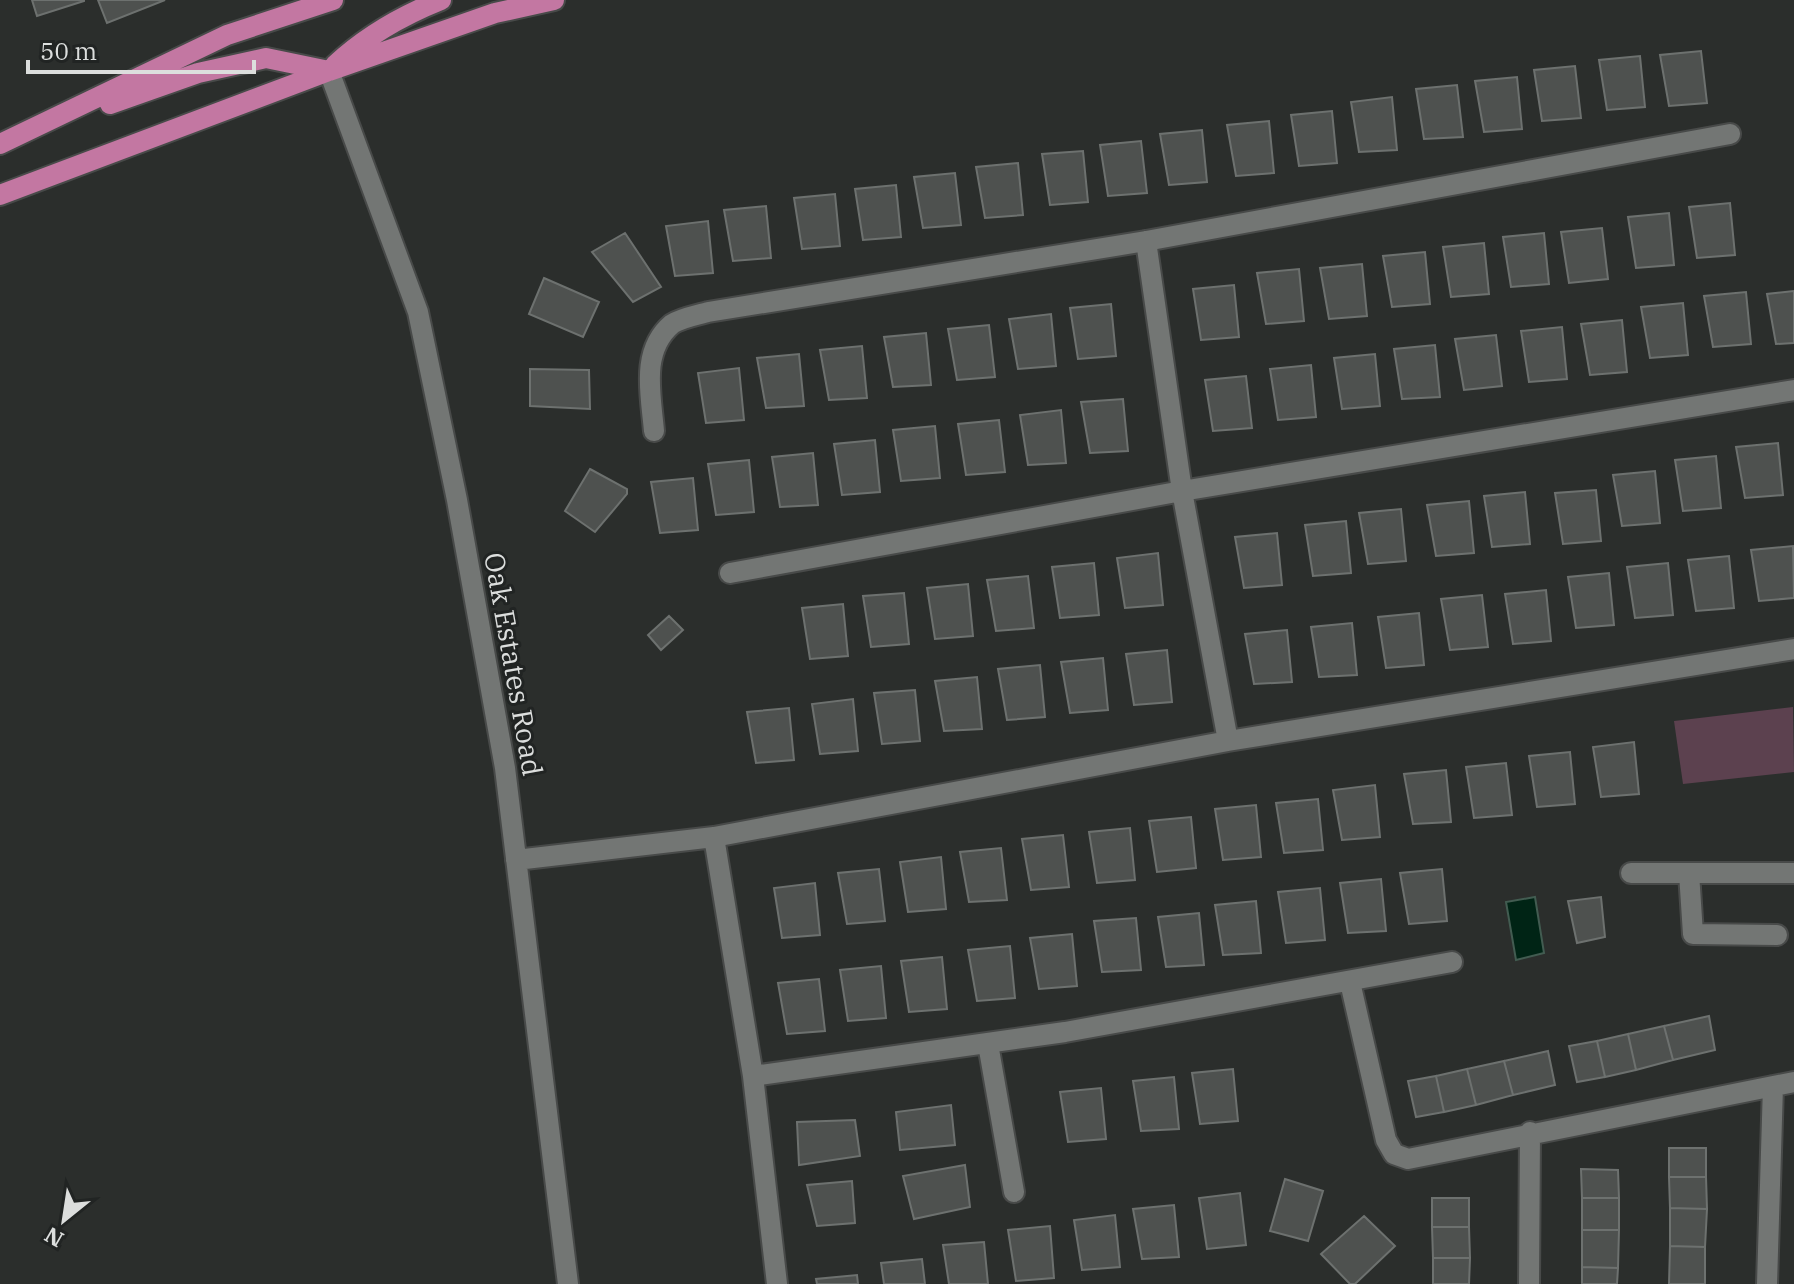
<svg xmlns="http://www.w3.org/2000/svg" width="1794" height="1284" viewBox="0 0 1794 1284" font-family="'IBM Plex Serif',serif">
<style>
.green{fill:#5c414f}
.water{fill:#002415;stroke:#425c51;stroke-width:2}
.building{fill:#4e514f;stroke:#6d716f;stroke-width:2}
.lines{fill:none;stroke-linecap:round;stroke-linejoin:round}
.street-casing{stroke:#484a49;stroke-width:24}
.primary-casing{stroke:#484a49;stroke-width:24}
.street{stroke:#737674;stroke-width:20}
.primary{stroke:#c377a2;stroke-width:20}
.labels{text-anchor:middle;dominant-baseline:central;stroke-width:6;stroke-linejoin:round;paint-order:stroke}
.street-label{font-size:28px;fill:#dcdedd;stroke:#212423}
</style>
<rect width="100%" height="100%" fill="#2b2e2c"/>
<!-- green -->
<path class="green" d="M1793,707L1794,772L1683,784L1674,721Z"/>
<!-- water -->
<path class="water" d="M1535,897L1544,953L1516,960L1506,902Z"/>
<!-- building -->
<path class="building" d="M32,0H84V1L37,16Z
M98,0H165L107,23Z
M1701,51L1707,103L1669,106L1660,55Z
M1640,56L1645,107L1607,110L1599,60Z
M1575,66L1581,118L1542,121L1534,70Z
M1517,77L1522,129L1484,132L1475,81Z
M1457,85L1463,137L1424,139L1416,89Z
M1392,97L1397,150L1359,152L1351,102Z
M1332,111L1337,163L1299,166L1291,115Z
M1269,121L1274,173L1236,176L1227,125Z
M1202,130L1207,182L1169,185L1160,134Z
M1141,141L1147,193L1108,196L1100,145Z
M1083,151L1088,202L1050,205L1042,154Z
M1018,163L1023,215L985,218L976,167Z
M955,173L961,225L923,228L914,177Z
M896,185L901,237L863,240L855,189Z
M835,194L840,246L802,249L794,198Z
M1730,203L1735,255L1697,258L1689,207Z
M766,206L771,258L733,261L724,210Z
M1669,213L1674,265L1636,268L1628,217Z
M708,221L713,273L675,276L666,226Z
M1602,228L1608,279L1569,283L1561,232Z
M625,233L661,287L633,302L592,252Z
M1544,233L1549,284L1511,287L1503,237Z
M1484,243L1489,294L1451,297L1443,247Z
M1425,252L1430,304L1392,307L1383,256Z
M1362,264L1367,316L1329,319L1320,268Z
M1299,269L1304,321L1266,324L1257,273Z
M544,278L599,302L583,337L529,314Z
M1234,285L1239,337L1201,340L1193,289Z
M1794,291V343L1776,344L1767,294Z
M1746,292L1751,344L1713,347L1704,296Z
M1683,303L1688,355L1650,358L1641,307Z
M1111,304L1116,356L1078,359L1070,308Z
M1051,314L1056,366L1018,369L1009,319Z
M1622,320L1627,372L1590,375L1581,324Z
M989,325L995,377L957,380L948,329Z
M1562,327L1567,379L1529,382L1521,331Z
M926,333L931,385L893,387L884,337Z
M1496,335L1502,386L1464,390L1455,339Z
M1435,345L1440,397L1402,399L1394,349Z
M862,346L867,398L829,400L820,350Z
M799,354L804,406L766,408L757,358Z
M1375,354L1380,406L1342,409L1334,358Z
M1311,365L1316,417L1278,420L1270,369Z
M739,368L744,420L706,423L698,373Z
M530,369L589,370L590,409L530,406Z
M1246,376L1252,428L1213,431L1205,380Z
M1123,399L1128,451L1090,453L1081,402Z
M1061,410L1066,463L1028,465L1020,415Z
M999,420L1005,472L966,475L958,424Z
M935,426L940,478L901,481L893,430Z
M875,440L880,492L842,495L834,444Z
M1778,443L1783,495L1745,498L1736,447Z
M813,453L818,505L780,507L772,457Z
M1716,456L1721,508L1683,511L1675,460Z
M749,460L754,512L716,515L708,464Z
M590,469L627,489V494L595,532L565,511Z
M1655,471L1660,523L1622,526L1613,475Z
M693,478L698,530L660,533L651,482Z
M1596,490L1601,541L1563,544L1555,493Z
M1525,492L1530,544L1492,547L1484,496Z
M1469,501L1474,553L1436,556L1427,505Z
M1401,509L1406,561L1368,564L1359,513Z
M1346,521L1351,573L1313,576L1305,525Z
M1277,533L1282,585L1244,588L1235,537Z
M1793,546L1794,598L1759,601L1751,550Z
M1158,553L1163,605L1125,608L1117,558Z
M1729,556L1734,608L1696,611L1688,560Z
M1094,563L1099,615L1060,618L1052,567Z
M1668,563L1673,615L1635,618L1627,567Z
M1609,573L1614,625L1576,628L1568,577Z
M1028,576L1034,628L996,631L987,580Z
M968,584L973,636L935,639L927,588Z
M1546,590L1551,641L1513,644L1505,594Z
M904,593L909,644L871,647L863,596Z
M1482,595L1488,647L1450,650L1441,599Z
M843,604L848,656L810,659L802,608Z
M1419,613L1424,665L1386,668L1378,617Z
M669,616L683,630L661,650L648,635Z
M1352,623L1357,675L1319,677L1311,627Z
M1287,630L1292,682L1254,684L1245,634Z
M1167,650L1172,702L1134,705L1126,654Z
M1103,658L1108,710L1070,713L1061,662Z
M1040,665L1045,717L1007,720L998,669Z
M977,677L982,729L944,731L935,681Z
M915,690L920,741L882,744L874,693Z
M853,699L858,751L820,754L812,704Z
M789,708L794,760L756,763L747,712Z
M1634,742L1639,794L1601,797L1593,747Z
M1570,752L1575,804L1537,807L1529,756Z
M1506,763L1512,815L1474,818L1466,767Z
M1446,770L1451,822L1413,824L1404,774Z
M1375,785L1380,837L1342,840L1333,790Z
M1318,799L1323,850L1284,853L1276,803Z
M1256,805L1261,857L1223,860L1215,809Z
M1191,817L1196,868L1157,872L1149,821Z
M1130,828L1135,880L1097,883L1089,832Z
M1063,835L1069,887L1031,890L1022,839Z
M1001,848L1007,900L969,902L960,852Z
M941,857L946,909L908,912L900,862Z
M879,869L885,921L847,924L838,873Z
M1442,869L1447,921L1409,924L1400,873Z
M1381,879L1386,931L1348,933L1340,883Z
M815,883L820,935L782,938L774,888Z
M1320,888L1325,940L1286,943L1278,892Z
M1601,897L1605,937L1577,943L1568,901Z
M1256,901L1261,953L1223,955L1215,905Z
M1199,913L1204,965L1166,967L1158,917Z
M1136,918L1141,970L1102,972L1094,921Z
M1072,934L1077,986L1039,989L1030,938Z
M1010,946L1015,998L977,1001L968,950Z
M942,957L947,1009L909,1012L901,961Z
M881,966L886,1018L848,1021L840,970Z
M819,979L825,1031L787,1034L778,983Z
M1709,1016L1715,1050L1673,1060L1664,1026Z
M1664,1026L1673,1060L1636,1070L1628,1034Z
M1628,1034L1636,1070L1605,1077L1597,1041Z
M1597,1041L1605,1077L1577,1082L1569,1046Z
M1548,1051L1555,1085L1513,1095L1504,1061Z
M1504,1061L1513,1095L1476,1105L1467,1069Z
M1233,1069L1238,1121L1200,1124L1192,1073Z
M1467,1069L1476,1105L1444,1112L1436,1076Z
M1436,1076L1444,1112L1416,1117L1408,1081Z
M1174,1077L1179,1129L1141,1131L1133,1081Z
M1101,1088L1106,1139L1068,1142L1060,1092Z
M951,1105L955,1145L900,1150L896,1112Z
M855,1120L860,1156L799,1165L797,1122Z
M1669,1148H1706V1177H1669Z
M965,1165L970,1207L914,1219L903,1176Z
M1581,1169L1618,1170L1619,1198H1582Z
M1669,1177H1706L1707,1209L1670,1208Z
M1285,1179L1323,1191L1308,1241L1270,1231Z
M852,1181L855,1223L817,1226L807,1185Z
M1240,1193L1246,1245L1207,1249L1199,1198Z
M1432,1198H1469V1227H1432Z
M1582,1198H1619V1230H1582Z
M1174,1205L1179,1257L1142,1259L1133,1209Z
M1670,1208L1707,1209L1705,1247L1670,1246Z
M1115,1215L1120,1267L1082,1270L1074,1220Z
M1364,1216L1395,1246L1355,1284H1350L1321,1254Z
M1050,1226L1054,1278L1016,1281L1008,1230Z
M1432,1227H1469L1470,1258H1433Z
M1582,1230H1619L1618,1268L1582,1267Z
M984,1242L988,1284H949L943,1245Z
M1670,1246L1705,1247V1284H1669Z
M1433,1258H1470L1469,1284H1433Z
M922,1259L925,1284H884L881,1263Z
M1582,1267L1618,1268L1617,1284H1582Z
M857,1275L858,1284H817L816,1279Z"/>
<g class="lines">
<defs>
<path id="street" d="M329,71L418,312L457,500L505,768L568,1284
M1146,241L1182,491L1228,741
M654,431C651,395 640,351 672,324C681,318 698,315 708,312L1146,241L1730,134
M730,573L1182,491L1794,390
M714,837L753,1076L777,1284
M516,860L714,837L1228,741L1794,649
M1631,873H1794
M1689,873L1693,934L1777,935
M1350,982L1386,1140L1394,1154L1408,1159L1794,1082
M988,1044L1014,1192
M753,1076L1065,1032L1452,962
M1529,1284L1530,1132
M1767,1284L1773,1086"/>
<path id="primary" d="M335,65C366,36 401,16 441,0
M110,104L198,73L266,58L329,71
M0,144L227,35L333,0
M0,195L329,71L495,13L554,0"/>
</defs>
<!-- street casing -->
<use href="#street" class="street-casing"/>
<!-- primary casing -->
<use href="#primary" class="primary-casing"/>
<!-- street -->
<use href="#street" class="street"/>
<!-- primary -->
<use href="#primary" class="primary"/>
</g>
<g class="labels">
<!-- street labels -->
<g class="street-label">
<text transform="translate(514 664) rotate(80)">Oak Estates Road</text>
</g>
</g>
<!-- north arrow -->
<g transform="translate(64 1220) rotate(210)" stroke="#212423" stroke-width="6" paint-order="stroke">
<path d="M0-6L14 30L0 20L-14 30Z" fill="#dcdedd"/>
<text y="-12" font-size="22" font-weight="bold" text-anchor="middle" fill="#dcdedd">N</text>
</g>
<!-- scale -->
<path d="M28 60v12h226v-12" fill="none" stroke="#dcdedd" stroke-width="4"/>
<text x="40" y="60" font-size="24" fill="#dcdedd" stroke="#212423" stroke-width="6" paint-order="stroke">50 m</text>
</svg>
